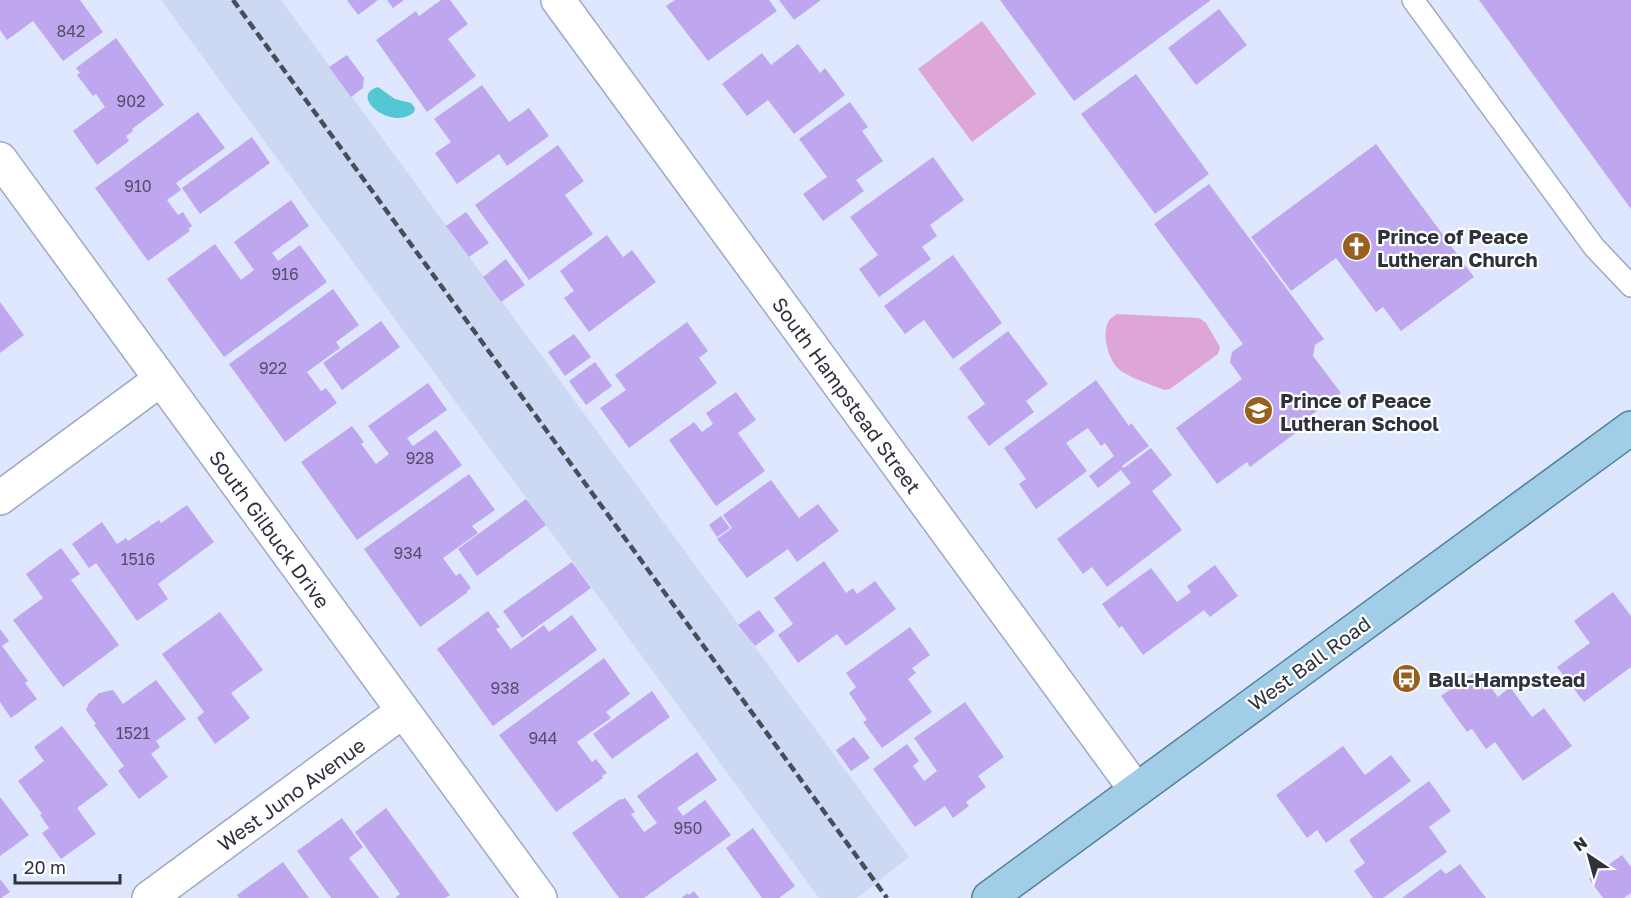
<svg xmlns="http://www.w3.org/2000/svg" width="1631" height="898" viewBox="0 0 1631 898" font-family="'Golos Text',sans-serif">
<style>
.built{fill:#cdd8f2}
.green{fill:#dda6d7}
.water{fill:#54c7d4}
.building{fill:#bfa7f0}
.lines{fill:none;stroke-linecap:round;stroke-linejoin:round}
.lane-casing{stroke:#9ea8c2;stroke-width:24}
.street-casing{stroke:#9ea8c2;stroke-width:36}
.primary-casing{stroke:#51819f;stroke-width:36}
.lane{stroke:#fff;stroke-width:21}
.street{stroke:#fff;stroke-width:33}
.primary{stroke:#a2cde6;stroke-width:33}
.rail{stroke:#484d59;stroke-width:4.5;stroke-dasharray:9 4.5;stroke-linecap:butt}
.labels{text-anchor:middle;dominant-baseline:central;stroke-width:4.5;stroke-linejoin:round;paint-order:stroke}
.number-label{font-size:16px;fill:#524f69}
.poi-label{font-size:20px;font-weight:bold;fill:#2e323c;stroke:#fff;text-anchor:start}
.street-label{font-size:20px;fill:#2e323c;stroke:#fff}
</style>
<rect width="100%" height="100%" fill="#dee7fd"/>
<!-- built -->
<path class="built" d="M161,0H281L909,857L857,898H819Z"/>
<!-- green -->
<path class="green" d="M982,21L1036,94L972,142L918,69Z
M1117,314L1199,318L1206,323L1220,347L1218,354L1170,389L1164,390C1150,384 1133,379 1121,371C1108,362 1100,332 1110,319C1110,319 1117,314 1117,314Z"/>
<!-- water -->
<path class="water" d="M378,87L395,99L411,103L415,108L414,112C393,132 347,96 378,87Z"/>
<!-- building -->
<path class="building" d="M0,0H80L103,32L63,61L33,21L7,40L0,30Z
M347,0H378L358,15Z
M387,0H404L393,8Z
M441,0H450L468,24L448,39L476,76L427,112L376,40L416,11L419,16Z
M675,0H769L777,11L708,61L666,6Z
M779,0H821L794,20Z
M1000,0H1211L1074,101Z
M1479,0H1631V209Z
M1219,9L1247,45L1196,85L1168,48Z
M116,38L164,105L132,129L133,131L126,136L129,141L97,165L73,131L105,107L96,94L93,96L77,75L80,73L76,68Z
M798,44L820,73L825,68L845,95L794,134L768,100L747,116L722,84L762,53L771,65Z
M347,55L364,78L363,88L351,97L329,67Z
M1136,74L1209,174L1155,214L1081,114Z
M482,85L509,122L529,108L549,136L507,166L499,154L457,184L435,153L451,142L434,119Z
M850,102L868,127L862,131L883,161L856,180L864,191L823,221L803,194L827,177L799,139Z
M198,112L225,148L176,183L181,190L167,200L178,215L183,212L192,226L188,229L190,231L148,261L95,188Z
M252,137L270,163L200,214L182,188Z
M1376,144L1474,277L1401,331L1383,307L1376,312L1336,258L1291,291L1251,237Z
M558,145L584,181L565,195L593,234L529,280L475,205Z
M933,157L964,200L930,225L937,236L922,247L931,259L879,297L859,269L878,255L850,217Z
M1209,184L1324,339L1315,345L1313,356L1341,393L1310,416L1313,420L1250,467L1247,462L1217,484L1176,428L1242,379L1230,362L1232,352L1243,344L1154,224Z
M291,200L309,226L272,253L278,261L300,245L327,282L224,357L167,279L215,244L241,280L254,270L234,242Z
M466,212L489,243L469,257L446,226Z
M607,235L623,257L632,250L656,282L589,332L564,298L574,291L560,271Z
M953,255L1002,323L953,359L924,320L905,334L884,306Z
M506,259L525,285L501,302L483,277Z
M333,289L359,325L336,342L340,348L307,372L321,391L326,388L337,403L285,442L229,364Z
M0,302L24,335L0,353Z
M381,321L400,347L342,390L323,363Z
M687,322L708,351L699,358L717,383L629,448L600,408L626,390L615,375Z
M1008,331L1048,384L1026,401L1034,412L989,446L967,417L985,404L959,368Z
M574,334L591,357L565,376L548,352Z
M595,362L612,386L586,405L569,381Z
M1096,380L1129,426L1131,423L1149,446L1122,466L1124,468L1151,448L1172,475L1152,491L1182,530L1107,587L1092,567L1083,574L1057,539L1131,483L1121,470L1098,488L1089,476L1114,456L1105,443L1101,446L1088,428L1066,443L1087,471L1036,509L1019,484L1026,479L1004,448Z
M428,383L447,410L407,438L413,446L436,430L462,465L357,540L301,462L352,426L364,442L361,444L376,464L389,454L368,426Z
M736,392L756,420L738,433L765,471L716,506L669,440L694,422L702,432L713,424L706,413Z
M469,474L495,510L472,526L478,533L443,558L456,576L460,573L471,588L467,591L468,592L420,627L364,549Z
M771,480L799,518L818,504L839,531L797,562L788,549L747,578L717,539L732,528L723,515Z
M526,499L546,525L477,576L458,549Z
M187,505L214,542L158,584L168,599L137,621L96,563L89,568L72,544L102,522L117,544L126,538L128,541L159,520L161,523Z
M721,516L730,528L717,537L709,525Z
M61,548L80,574L71,580L119,645L63,687L13,620L43,598L26,574Z
M824,561L846,593L853,588L857,594L875,581L896,609L846,646L837,634L798,663L778,635L793,624L774,598Z
M572,562L591,588L522,638L503,611Z
M1215,565L1238,596L1210,617L1204,610L1143,655L1122,626L1119,628L1102,604L1151,568L1177,602L1191,592L1187,586Z
M1613,592L1631,616V667L1584,702L1557,667L1590,643L1574,621Z
M759,610L775,631L755,646L738,625Z
M488,611L500,627L496,629L511,649L544,625L549,632L572,615L597,650L493,726L437,649Z
M220,612L263,670L231,693L250,718L215,744L197,718L204,712L162,654Z
M910,627L930,655L912,668L916,673L908,679L932,712L882,748L863,722L867,720L849,693L856,687L846,673Z
M0,629L9,641L2,646L28,681L25,683L37,699L11,718L0,702Z
M604,658L630,694L606,712L611,718L577,742L592,762L596,759L607,773L602,776L603,778L556,812L499,735Z
M1478,670L1498,697L1510,687L1532,717L1544,708L1572,746L1523,781L1495,742L1486,749L1472,729L1467,732L1441,696Z
M156,680L186,719L156,741L160,747L151,754L168,777L139,799L118,771L124,766L94,725L96,724L86,710L89,703L99,693L113,690L123,704Z
M652,691L670,717L612,759L593,734Z
M965,702L1004,757L978,776L986,787L966,802L969,806L953,818L945,806L915,827L873,769L907,744L919,761L913,766L924,781L937,771L914,738Z
M62,726L108,785L77,808L96,834L61,859L42,833L49,828L40,815L42,814L18,781L44,761L34,747Z
M854,737L870,758L851,771L836,750Z
M1343,746L1365,775L1391,755L1411,781L1326,843L1317,830L1307,838L1276,795Z
M697,752L717,780L677,808L683,816L705,800L731,835L644,898H619L572,833L620,799L621,800L625,798L635,812L631,814L644,832L657,823L637,796Z
M1429,781L1451,811L1429,827L1447,852L1383,898H1373L1354,871L1365,863L1349,840Z
M0,797L29,835L0,856Z
M386,808L450,895L445,898H395L400,894L355,832Z
M342,818L363,847L349,858L379,898H331L297,851Z
M753,828L795,886L779,898H762L726,848Z
M1622,855L1631,867V893L1624,898H1603L1589,879Z
M283,862L309,898H239L237,895Z
M1460,864L1486,898H1402L1441,869L1446,874Z
M0,879L10,892L1,898H0Z
M694,891L699,898H681L688,893L689,895Z"/>
<g class="lines">
<defs>
<path id="lane" d="M1413,0L1594,247L1631,286"/>
<path id="street" d="M558,0L1136,790
M0,159L540,898
M0,498L161,379
M149,898L403,711"/>
<path id="primary" d="M989,898L1631,428"/>
</defs>
<!-- lane casing -->
<use href="#lane" class="lane-casing"/>
<!-- street casing -->
<use href="#street" class="street-casing"/>
<!-- primary casing -->
<use href="#primary" class="primary-casing"/>
<!-- lane -->
<use href="#lane" class="lane"/>
<!-- street -->
<use href="#street" class="street"/>
<!-- primary -->
<use href="#primary" class="primary"/>
<!-- rail -->
<path class="rail" d="M233,0L887,898"/>
</g>
<!-- icons -->
<defs>
<symbol id="church-disc" viewBox="-11 -11 22 22"><circle r="9.5" fill="#995f1f" stroke="#fff"/><path d="M-1.2-6h2.4v3.5h3.3v2.4h-3.3V6h-2.4V-.1h-3.3v-2.4h3.3Z" fill="#fff"/></symbol>
<symbol id="school-disc" viewBox="-11 -11 22 22"><circle r="9.5" fill="#995f1f" stroke="#fff"/><path d="M0-5L7-2L0 1L-7-2ZM-4 1L0 2.5L4 1V4Q0 6-4 4Z" fill="#fff"/></symbol>
<symbol id="bus-disc" viewBox="-11 -11 22 22"><circle r="9.5" fill="#995f1f" stroke="#fff"/><path d="M-5-6H5V4H4V6H2V4H-2V6H-4V4H-5ZM-3.5-4V0h7V-4ZM-3.5 1.2v1.5H-2V1.2ZM2 1.2v1.5H3.5V1.2Z" fill="#fff"/></symbol>
</defs>
<g fill-rule="evenodd">
<use href="#church-disc" x="1340" y="230" width="33" height="33"/>
<use href="#school-disc" x="1242" y="394" width="33" height="33"/>
<use href="#bus-disc" x="1390" y="662" width="33" height="33"/>
</g>
<g class="labels">
<!-- number labels -->
<g class="number-label">
<text x="71" y="31">842</text>
<text x="131" y="101">902</text>
<text x="138" y="186">910</text>
<text x="285" y="274">916</text>
<text x="273" y="368">922</text>
<text x="420" y="458">928</text>
<text x="408" y="553">934</text>
<text x="138" y="559">1516</text>
<text x="505" y="688">938</text>
<text x="133" y="733">1521</text>
<text x="543" y="738">944</text>
<text x="688" y="828">950</text>
</g>
<!-- poi labels -->
<g class="poi-label">
<text x="1377" y="236">Prince of Peace<tspan x="1377" dy="23">Lutheran Church</tspan></text>
<text x="1280" y="400">Prince of Peace<tspan x="1280" dy="23">Lutheran School</tspan></text>
<text x="1428" y="679">Ball-Hampstead</text>
</g>
<!-- street labels -->
<g class="street-label">
<text transform="translate(847 395) rotate(54)">South Hampstead Street</text>
<text transform="translate(270 529) rotate(54)">South Gilbuck Drive</text>
<text transform="translate(1309 663) rotate(-36)">West Ball Road</text>
<text transform="translate(291 794) rotate(-36)">West Juno Avenue</text>
</g>
</g>
<!-- north arrow -->
<g transform="translate(1589 856) rotate(324)" stroke="#ffffff" stroke-width="4.5" paint-order="stroke">
<path d="M0-4.5L10 22L0 15L-10 22Z" fill="#2e323c"/>
<text y="-9" font-size="16" font-weight="bold" text-anchor="middle" fill="#2e323c">N</text>
</g>
<!-- scale -->
<path d="M15 874v9h105v-9" fill="none" stroke="#2e323c" stroke-width="3"/>
<text x="24" y="874" font-size="18" fill="#2e323c" stroke="#ffffff" stroke-width="4.5" paint-order="stroke">20 m</text>
</svg>
